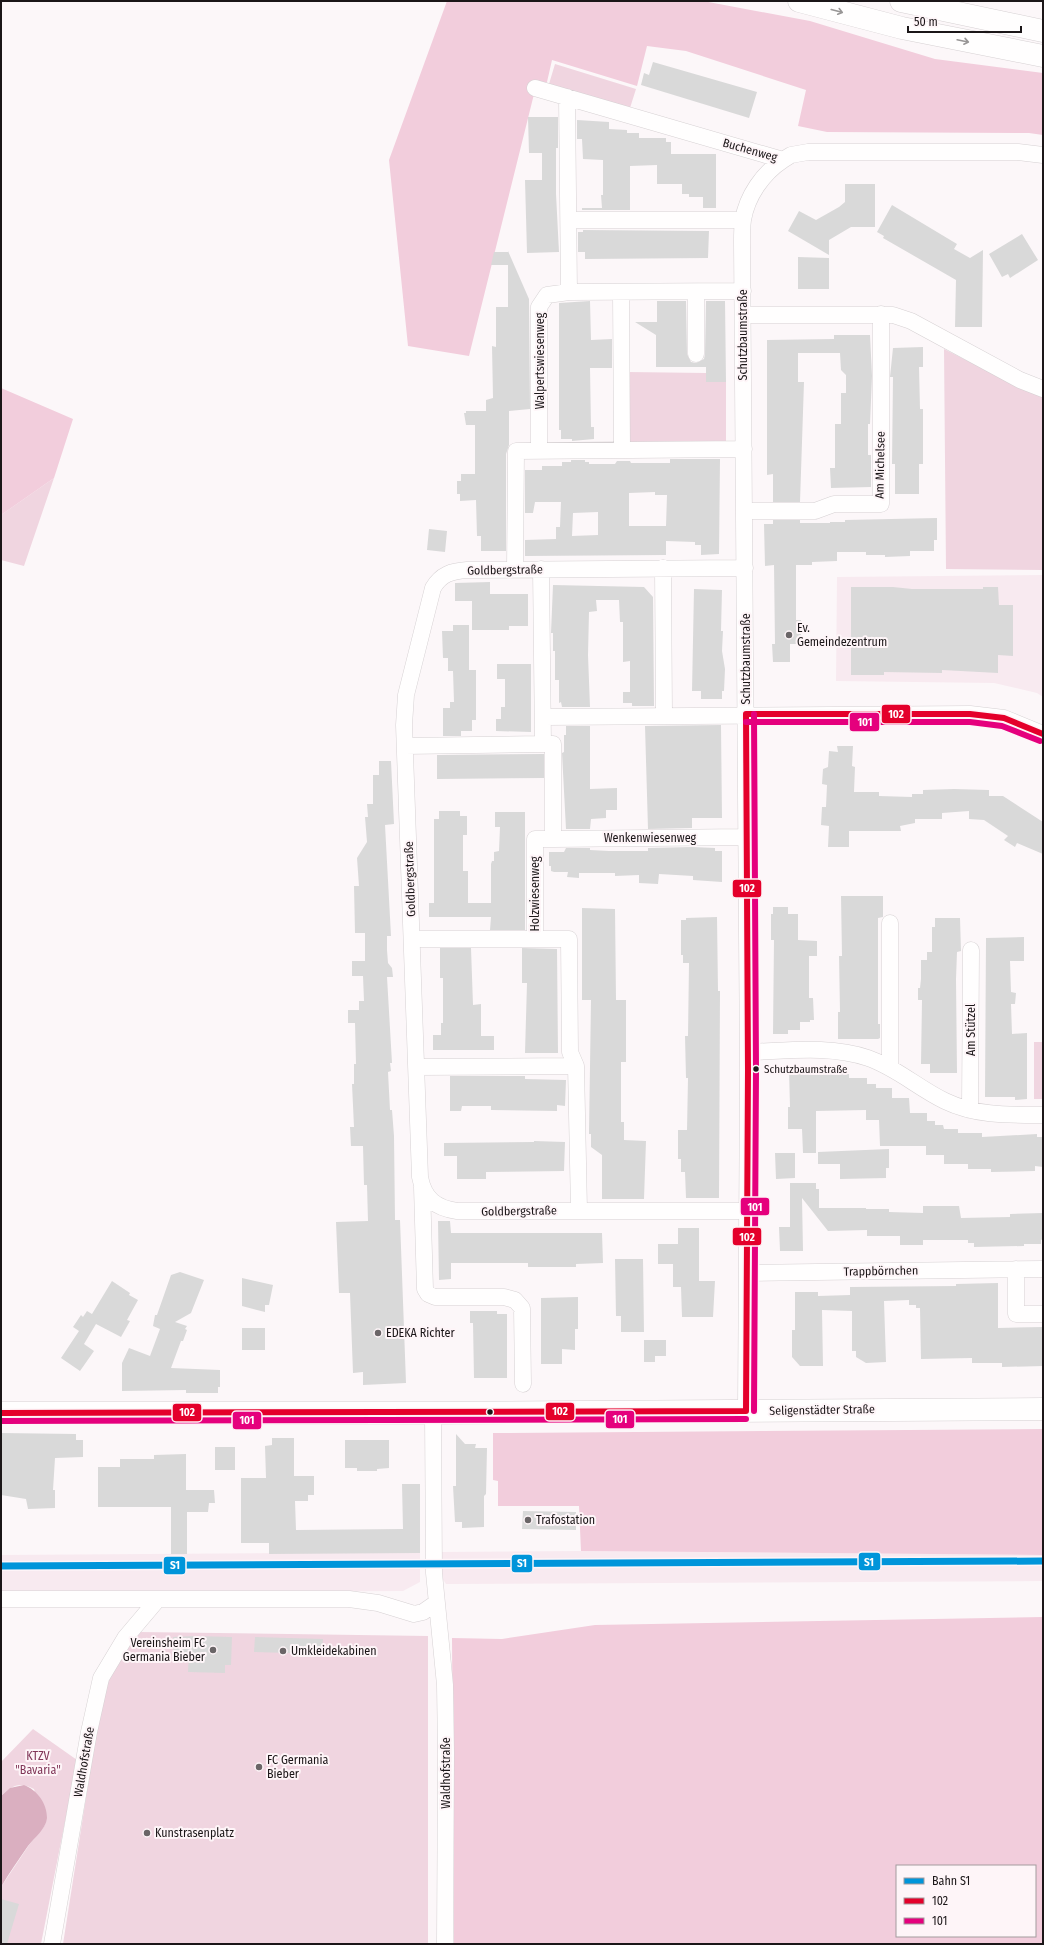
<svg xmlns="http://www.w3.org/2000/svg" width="1044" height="1945" viewBox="0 0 1044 1945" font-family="'Fira Sans Condensed',sans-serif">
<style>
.built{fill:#f8eaf0}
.green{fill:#f0d5e0}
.forest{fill:#f2cddc;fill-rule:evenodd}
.water{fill:#daafc0}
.building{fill:#d9d9d9;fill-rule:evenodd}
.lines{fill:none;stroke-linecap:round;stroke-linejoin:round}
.street-casing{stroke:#d6d1d3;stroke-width:17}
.secondary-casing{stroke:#d6d1d3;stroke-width:23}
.primary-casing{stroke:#d6d1d3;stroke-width:23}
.street{stroke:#fffefe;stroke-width:16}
.secondary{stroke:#fffefe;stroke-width:22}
.primary{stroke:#fffefe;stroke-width:22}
.bus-1-casing{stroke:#fef5f8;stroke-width:9}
.bus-2-casing{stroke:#fef5f8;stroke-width:9}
.bus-1{stroke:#e4002b;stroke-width:6}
.bus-2{stroke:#e5007d;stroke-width:6}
.rail-1-casing{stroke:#fef5f8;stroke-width:10}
.rail-1{stroke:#0095da;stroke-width:7}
.oneway{stroke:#989696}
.poi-dot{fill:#6a6567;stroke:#fef5f8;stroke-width:1.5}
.bus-dot{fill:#1b1618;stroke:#fef5f8;stroke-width:1.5}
.labels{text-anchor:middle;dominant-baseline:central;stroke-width:4;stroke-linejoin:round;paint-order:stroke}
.bus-label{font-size:11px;fill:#1b1618;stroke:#fef5f8;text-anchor:start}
.street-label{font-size:12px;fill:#1b1618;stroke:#fef5f8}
.poi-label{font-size:12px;fill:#1b1618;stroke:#fef5f8;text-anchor:start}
.park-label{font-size:12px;fill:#813658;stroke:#fef5f8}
.line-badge{stroke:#fef5f8;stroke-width:1.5}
.badge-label{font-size:11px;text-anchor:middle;font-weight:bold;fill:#fff}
</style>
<rect width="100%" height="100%" fill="#fcf7f9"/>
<!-- built -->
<path class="built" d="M1043,575V697L1037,693L994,683L836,681L837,577Z
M581,1551L1043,1555V1581L446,1584L442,1578L441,1552Z
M420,1552V1582L403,1591L1,1593V1555Z"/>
<!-- green -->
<path class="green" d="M555,64L636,89L630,108L549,84Z
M944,349L1022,388L1043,394V570L946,569Z
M628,372L706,373V382H726V444L629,445Z
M54,478L24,566L1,560V515Z
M1034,1042H1043V1099H1034Z
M139,1632L428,1636V1944H63L97,1728L111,1671Z
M33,1729L77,1760L41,1944H1V1887L29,1845L45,1825L34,1789C19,1781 12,1786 1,1796V1762Z"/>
<!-- forest -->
<path class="forest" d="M447,1H703L810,21L935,59L1043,73V135L1029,133L827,132L798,126L806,90L686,51L647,46L637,86L552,60L547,82L534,94L469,356L408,346L389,160Z
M1,388L73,419L54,478L1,515Z
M1043,1429V1555L581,1551L579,1506H498V1481L493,1480V1433Z
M1043,1617V1944H454L452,1638L502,1639L595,1625ZM897,1866H1035V1936H897Z"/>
<!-- water -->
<path class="water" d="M24,1785C37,1790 47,1803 47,1818C46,1829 34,1838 28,1846C19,1859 9,1873 1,1887V1796L10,1788Z"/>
<!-- building -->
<path class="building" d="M653,62L757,92L749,118L641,85L644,73L649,75Z
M528,117H558V148H556V194L559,252L527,253L525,180H542V153H529Z
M577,120L609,122V129L627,130V133H639V138H666V142H671V154H716V208H703V197H689V194H682V184H657V165L630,166V210H582V208H602L601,195H603V160L583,159L582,139H577Z
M845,184H875V227H851L829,240V255L788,231L799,211L816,220L839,207L845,202Z
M892,205L957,244L954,249L970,258L983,250L982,327H955L956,280L883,238L884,236L877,232Z
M583,230L709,231L708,258L585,259V252H578V232H583Z
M1022,234L1038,260L1010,278L1008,274L1002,277L989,254Z
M508,251L529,299L530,409L509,411V445L506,454V551H481V536H477L476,500L460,501V494H457V481H461V474H475V425H466L464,413H466V411H486V400L493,398L492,346L496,347V307H508V265H491L494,252H508Z
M798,257L829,258V289H798Z
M590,301L591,340L612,339V368H590L591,427H594V439L572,441V439H561V430H559V303Z
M657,301H686L687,354L691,362L696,363L704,359L705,354L706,301H725L726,382H706V367H656V335L635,322H657Z
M834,335H870L872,376L870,424H868V455H871V487L831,488L830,468H835V424H841V393H846V375L841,370L840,353H798V382H804L800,502H773V474L767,475V340L834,339Z
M923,347V367H919L920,409H923V464H919V494H895V464H892L893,377H890L893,348Z
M670,459H720L719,554L701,555V545H695V542L666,541V555L525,556V540L556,539V527H560L561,502H535L533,513H525V470H542V466H562V462H571V460H585V462H589V464H615L617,461H630L631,463H670ZM655,492V495H667L666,526H629V493ZM598,512V535L572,536L573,513Z
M937,518V540H934V551H910V556L885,557V555H866V552H837V561L812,562V565H796V620H801V644H790V662H773L772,644H775L774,565L765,566L764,524H773V520H800V523H830V522H845V520Z
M429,529L447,531L445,552L427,550Z
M490,582V594H528V626H509V630H472V601H455V583Z
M553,585L644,587L653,597L654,706H632V703H623V692H630V661L623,662V622H620L619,600H596L597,611L589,612L588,655L590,707H562L561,702L559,703V680H555V651H553V633H551Z
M851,587H893L912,589H983V587H998L999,605H1013V656L998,655V673L942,670V673L884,672V675H851Z
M694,589L722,590L721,631H723L722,651L725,669L724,691H722V699H701V691H692Z
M453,625H469V670H476V720H472V731H461V736H443V708H450V702H454L453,671H448V658H443L442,631H453Z
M497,664H531V732L496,731V719H501V707H505V679H497Z
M721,725L722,818H692V828L648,829L645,726Z
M566,726H590V789L617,788V810H606V818L591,819L590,829H566L562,753L564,752V735H566Z
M837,746H853L852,766L855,767L854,792H879V796L912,797V794H923V790L954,789L989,790V796H1003L1043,822V854L1017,843L1015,847L1004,840L1008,836L984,820L969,819V811L942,813V819H915V823L900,826L901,831H849V847H828L829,826L821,825L822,807H826L827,785L822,784L823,769L828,767L829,751L838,752Z
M544,754V778L437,779V755Z
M379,761H391L394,824L385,825L391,936H387V950L388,963L392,968L393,977H387L392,1063H390L391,1071L388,1072L390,1110H392L394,1136L395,1220H400L406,1383L363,1385V1372L353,1373L350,1293H339L336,1222L368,1221L367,1185H364L363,1146H351L350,1127H354L352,1084H354V1064H356L355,1023H348V1010H359V1001H364L363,976H352V961H365V933H355L354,886H359L357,858L367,842L365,817H368L367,804H373V775H379Z
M439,811H460V816H467V835H463V871H468V903H491V864L492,861H494V852L499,851L500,827H495V812H525V930H490L491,917H429V903H434V819H439Z
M692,847L715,848V851H722V882L693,880V876L659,874L658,884L639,883V875L615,876V873H579V878L567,877L568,872H554L551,871V866H549V852H564L566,848H590V850L609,851H648V848Z
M841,896H883V917L878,918V1024H880V1038L878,1039H838V1012H840L839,956H842Z
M773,907H788V914H798V940L817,941V956H809V998H813L814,1020H810V1022H800V1030H788V1034H773L774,940H771V914H773Z
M582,908L615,909L616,1000H626V1062H621V1122H624V1140L646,1141L644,1199H602V1155L591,1147V1134H589L591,1000H582Z
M717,917L718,991H720L719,1198H686L685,1172H681V1159H678V1130H687L688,1078H686L685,1036H688L689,963H683V955H681V920H686V918Z
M935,918H960L961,951L957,952L956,979L957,1073H930V1064H921L922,1000H918V988H920L921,979V960H927V952H932V927H935Z
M1024,937V961H1010L1011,992L1016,993L1015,1004H1011L1012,1034L1027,1033V1099L1015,1100V1097H985L986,938Z
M440,948H471L473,1005L481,1004V1036H494V1050H433V1035H441V1023H443V978H440Z
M522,948L557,949L558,1053H525L527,983H522Z
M789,1070H815V1075L849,1074V1078H867V1084H876V1088H892V1098H909L910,1113H927V1121H935V1125H943L944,1129H958V1133H982V1137L1037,1134V1137H1043V1167L1035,1166V1171L991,1172V1169H968V1164H944V1155H926V1146H880L879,1120H866V1110L816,1111V1153H803L802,1129H788V1107H790Z
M450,1076H525V1079L566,1080L565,1106L557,1105V1111L491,1110V1106H462L461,1111H450Z
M534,1141L565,1142L564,1171L486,1172V1179H457V1156H444V1143L534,1142Z
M889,1149V1168H886V1178L840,1179V1164H818V1152Z
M775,1153H795V1178L776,1179Z
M790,1183H816V1189H819V1208H866V1209H889V1212L923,1213V1206H959L961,1218L1010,1217V1214L1043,1213V1239L1041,1240V1244H1024V1246L974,1247V1243H968V1240H923V1245H900V1236H867V1230L828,1231L802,1198L803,1251H780L779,1227H790Z
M438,1221H450L451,1233H602L603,1263L576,1264V1267H528V1263H451V1279L439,1280Z
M678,1228H699V1281H715L713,1317H682L681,1287H673V1264H658V1244H678Z
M615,1259H643L644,1332H621V1316H616Z
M180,1272L204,1280L191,1313L175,1322L187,1326L185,1329L187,1330L183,1341H181L171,1368L220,1370V1387H218V1393H186V1390L122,1391V1363L129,1348L150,1356L160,1329L153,1326L155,1315H157L171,1275Z
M242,1278L273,1285L269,1305H265V1312L242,1306Z
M112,1281L130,1293L129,1295L138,1300L127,1320L130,1321L121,1337L96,1324L84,1344L94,1351L80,1371L61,1358L79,1331L73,1327L81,1315L83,1317L87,1311L92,1314Z
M998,1283V1328L1043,1327V1366L1002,1367V1363H972V1358L921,1359L920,1308H916V1305H909V1300L884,1301L886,1362L866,1363L856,1357V1351H852V1311L822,1310L823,1366H800L792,1357V1330H795V1292H818V1296L850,1295V1287L956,1286V1284Z
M578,1297V1329H575V1350L562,1349V1364H541V1298Z
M470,1311H497V1314H507V1378H474L473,1323H470Z
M242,1328H265V1350H242Z
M644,1340H666V1356H655V1362H644Z
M1,1433L76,1434V1440H83V1457L55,1458L53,1490H55V1508L28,1509L26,1499L1,1495Z
M456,1434L465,1444H476L475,1448H487L486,1494L484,1496V1527L462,1528V1522H455L453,1486H456Z
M272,1438H294V1476H314V1495H308V1501H295L296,1530L403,1529L402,1484H420V1553L269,1554V1543H241V1478H266L265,1446L272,1445Z
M345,1440H389V1468L377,1469V1471H357V1468H345Z
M215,1447H235V1470H215Z
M186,1454V1490H214L215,1503H209L208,1512H187V1554H171V1507H98V1467H120V1459H154V1455Z
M523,1511L576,1512V1530L522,1529Z
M195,1636L232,1637L231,1665H225V1673L188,1672L189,1655H173V1637Z
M255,1637L323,1639L322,1654L254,1652Z
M1,1899L19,1904L7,1944H1Z"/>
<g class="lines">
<defs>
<path id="street" d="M535,88L783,160L791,155L808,152H1018L1043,155
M569,220H743
M569,292L743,291
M621,292L622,450
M696,292V354
M743,315H893L911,321L1020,380L1043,389
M539,451V307L547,295L569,292L567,97
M745,511H815L834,504H881V314
M663,568L664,715
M745,568L467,570C452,571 441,574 433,588L406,695L404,725L420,1177C424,1199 436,1208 457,1211H746
M515,569L516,451L744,449
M541,569L543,744H553V839H535V939H569L570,1052L576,1066L579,1210
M543,717L970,714L1004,718L1043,734
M405,746L543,744
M553,839L746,837
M413,939H535
M748,1052C787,1051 830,1045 868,1058C897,1068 918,1088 945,1101C976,1116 1009,1115 1043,1115
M416,1067L576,1066
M890,1067V923
M970,1110L971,950
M422,1187L425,1289L428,1294L435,1297H504L515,1300L522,1308L523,1384
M1016,1269V1314H1043
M747,1273L1043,1269
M746,1411L748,1070L742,242C742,235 742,227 743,220C747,196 763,173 783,160
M433,1413L434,1573L445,1685L446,1753L445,1944
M1,1599H349L378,1603L414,1614L423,1612L436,1603
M52,1944L89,1732L101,1678L125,1638L158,1599"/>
<path id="secondary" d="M1,1413H433L1043,1409"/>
<path id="primary" d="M799,1L902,28L1043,56
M901,1L1043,31"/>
</defs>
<!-- street casing -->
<use href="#street" class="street-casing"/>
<!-- secondary casing -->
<use href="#secondary" class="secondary-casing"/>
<!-- primary casing -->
<use href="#primary" class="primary-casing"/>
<!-- street -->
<use href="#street" class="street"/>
<!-- secondary -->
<use href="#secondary" class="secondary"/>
<!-- primary -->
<use href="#primary" class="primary"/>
<defs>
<path id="bus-1" d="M746,714H970L1004,718L1043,734
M746,714L748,1070L746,1411
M1,1413L746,1411"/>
<path id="bus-2" d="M746,722H970L1002,726L1040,741
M754,1411L756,1070L754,714
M1,1421L746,1419"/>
</defs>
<!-- bus-1 casing -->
<use href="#bus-1" class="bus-1-casing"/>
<!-- bus-2 casing -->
<use href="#bus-2" class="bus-2-casing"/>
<!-- bus-1 -->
<use href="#bus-1" class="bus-1"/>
<!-- bus-2 -->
<use href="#bus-2" class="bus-2"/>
<defs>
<path id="rail-1" d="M1,1566L1043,1561"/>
</defs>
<!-- rail-1 casing -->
<use href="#rail-1" class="rail-1-casing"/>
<!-- rail-1 -->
<use href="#rail-1" class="rail-1"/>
</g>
<!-- one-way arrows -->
<defs><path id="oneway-shaft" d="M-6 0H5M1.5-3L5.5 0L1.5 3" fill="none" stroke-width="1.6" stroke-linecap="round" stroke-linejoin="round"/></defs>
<g class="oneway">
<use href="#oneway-shaft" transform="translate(837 11) rotate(15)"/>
<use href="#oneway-shaft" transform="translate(963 41) rotate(12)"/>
</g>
<!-- markers -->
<g class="poi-dot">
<circle cx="789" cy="635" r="4"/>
<circle cx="378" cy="1333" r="4"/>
<circle cx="528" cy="1520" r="4"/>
<circle cx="213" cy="1650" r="4"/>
<circle cx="283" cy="1651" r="4"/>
<circle cx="259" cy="1767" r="4"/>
<circle cx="147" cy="1833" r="4"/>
</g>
<g class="bus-dot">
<circle cx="756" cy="1069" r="3.5"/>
<circle cx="490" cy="1412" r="3.5"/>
</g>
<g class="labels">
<!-- bus labels -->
<g class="bus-label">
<text x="764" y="1069">Schutzbaumstraße</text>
</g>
<!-- street labels -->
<g class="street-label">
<text transform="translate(750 150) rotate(16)">Buchenweg</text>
<text transform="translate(743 335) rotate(-90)">Schutzbaumstraße</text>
<text transform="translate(540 361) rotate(-90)">Walpertswiesenweg</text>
<text transform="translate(880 465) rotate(-89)">Am Michelsee</text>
<text transform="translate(505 570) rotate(-1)">Goldbergstraße</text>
<text transform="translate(746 659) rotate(-90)">Schutzbaumstraße</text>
<text x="650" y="838">Wenkenwiesenweg</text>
<text transform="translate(410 879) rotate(-92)">Goldbergstraße</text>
<text transform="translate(535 894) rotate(-90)">Holzwiesenweg</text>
<text transform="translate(971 1030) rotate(-90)">Am Stützel</text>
<text transform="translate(519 1211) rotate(-1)">Goldbergstraße</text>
<text transform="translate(881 1271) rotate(-1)">Trappbörnchen</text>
<text transform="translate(822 1410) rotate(-1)">Seligenstädter Straße</text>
<text transform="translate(84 1762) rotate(-80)">Waldhofstraße</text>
<text transform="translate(446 1773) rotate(-90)">Waldhofstraße</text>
</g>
<!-- poi labels -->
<g class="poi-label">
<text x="797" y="628">Ev.<tspan x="797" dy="14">Gemeindezentrum</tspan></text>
<text x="386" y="1333">EDEKA Richter</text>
<text x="536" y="1520">Trafostation</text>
<text x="205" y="1643" text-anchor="end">Vereinsheim FC<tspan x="205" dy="14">Germania Bieber</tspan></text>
<text x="291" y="1651">Umkleidekabinen</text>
<text x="267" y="1760">FC Germania<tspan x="267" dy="14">Bieber</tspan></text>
<text x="155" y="1833">Kunstrasenplatz</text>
</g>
<!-- park labels -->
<g class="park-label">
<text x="38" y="1756">KTZV<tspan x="38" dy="14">"Bavaria"</tspan></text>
</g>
</g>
<g class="line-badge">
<rect x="881" y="704" width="30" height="20" rx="4" fill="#e4002b"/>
<rect x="849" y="712" width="31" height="20" rx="4" fill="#e5007d"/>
<rect x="732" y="879" width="30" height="19" rx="4" fill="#e4002b"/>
<rect x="740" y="1197" width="30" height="19" rx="4" fill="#e5007d"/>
<rect x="732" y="1227" width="30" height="19" rx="4" fill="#e4002b"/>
<rect x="545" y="1402" width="30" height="19" rx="4" fill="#e4002b"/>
<rect x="172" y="1403" width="30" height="19" rx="4" fill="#e4002b"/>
<rect x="605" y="1410" width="30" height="19" rx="4" fill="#e5007d"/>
<rect x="232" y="1411" width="30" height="19" rx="4" fill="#e5007d"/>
<rect x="858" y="1552" width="23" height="19" rx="4" fill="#0095da"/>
<rect x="511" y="1554" width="22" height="19" rx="4" fill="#0095da"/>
<rect x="163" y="1556" width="23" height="19" rx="4" fill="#0095da"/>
</g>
<g class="badge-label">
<text x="896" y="718">102</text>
<text x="865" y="726">101</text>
<text x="747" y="892">102</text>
<text x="755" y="1211">101</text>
<text x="747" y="1241">102</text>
<text x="560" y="1415">102</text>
<text x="187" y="1416">102</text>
<text x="620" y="1423">101</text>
<text x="247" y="1424">101</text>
<text x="869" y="1566">S1</text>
<text x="522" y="1567">S1</text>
<text x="175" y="1569">S1</text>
</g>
<!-- border -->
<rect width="1044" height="1945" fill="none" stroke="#1b1618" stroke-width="4"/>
<!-- legend -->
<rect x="896" y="1865" width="140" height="72" fill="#fef5f8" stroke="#a39c9e"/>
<rect x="904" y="1878" width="20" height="6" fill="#0095da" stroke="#a39c9e"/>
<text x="932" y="1885" font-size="12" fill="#1b1618">Bahn S1</text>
<rect x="904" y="1898" width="20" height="6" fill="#e4002b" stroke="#a39c9e"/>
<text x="932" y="1905" font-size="12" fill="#1b1618">102</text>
<rect x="904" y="1918" width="20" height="6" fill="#e5007d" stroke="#a39c9e"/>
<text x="932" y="1925" font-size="12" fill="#1b1618">101</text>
<!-- scale -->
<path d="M908 26v6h113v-6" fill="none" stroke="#1b1618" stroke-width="2"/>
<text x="914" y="26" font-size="12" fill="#1b1618" stroke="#fef5f8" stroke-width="3" paint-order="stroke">50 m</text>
</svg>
